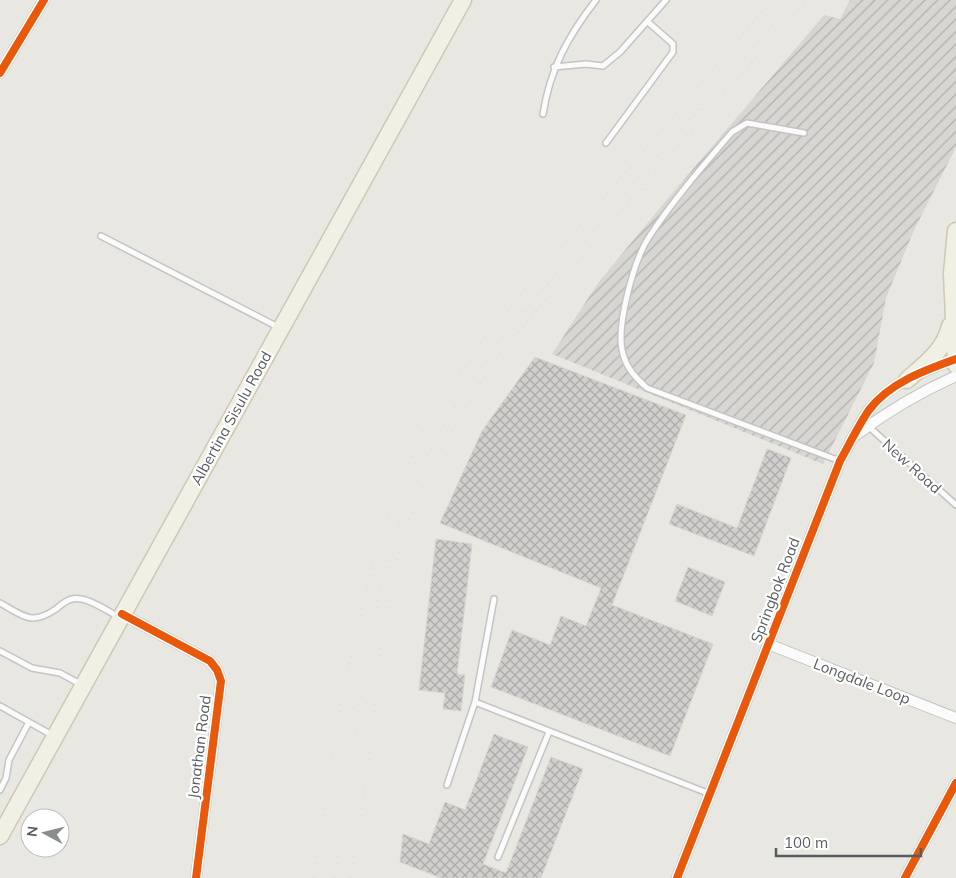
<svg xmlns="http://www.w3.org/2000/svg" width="956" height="878" viewBox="0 0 956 878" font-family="Mulish,sans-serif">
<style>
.industrial{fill:url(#industrial-furrows)}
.building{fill:url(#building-cross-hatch);stroke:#d8d6d1}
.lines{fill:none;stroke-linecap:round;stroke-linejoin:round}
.lane-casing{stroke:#c4c4c3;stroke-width:8}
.street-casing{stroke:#c4c4c3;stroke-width:12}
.primary-casing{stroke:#d0c8af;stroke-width:19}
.lane{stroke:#fcfbfb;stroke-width:5}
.street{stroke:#fcfbfb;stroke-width:10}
.primary{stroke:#f1f0e5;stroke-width:16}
.rail{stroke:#e1e1e0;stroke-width:3;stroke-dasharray:1 6;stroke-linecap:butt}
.cycleway-casing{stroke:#fff;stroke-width:11}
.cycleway{stroke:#e8590c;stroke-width:8}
.labels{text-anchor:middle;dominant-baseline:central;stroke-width:4.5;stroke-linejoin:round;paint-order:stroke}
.street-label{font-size:15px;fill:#585c60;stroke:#fff}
</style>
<defs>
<pattern id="industrial-furrows" width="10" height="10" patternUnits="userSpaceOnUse" patternTransform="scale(1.25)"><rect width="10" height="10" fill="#d8d6d2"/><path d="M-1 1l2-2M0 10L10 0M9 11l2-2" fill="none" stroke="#b2b1ae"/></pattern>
<pattern id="building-cross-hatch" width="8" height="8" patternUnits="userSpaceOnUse" patternTransform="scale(1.25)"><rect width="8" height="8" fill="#d0cfcc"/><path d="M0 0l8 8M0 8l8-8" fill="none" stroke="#acaba9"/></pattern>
</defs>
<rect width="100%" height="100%" fill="#e8e7e2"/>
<!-- industrial -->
<path class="industrial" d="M850,0H956V147L914,230L886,298L874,363L823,464L552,354L598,283L659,209L824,15L840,19Z"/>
<!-- building -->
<path class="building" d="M535,357L686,415L612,605L713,644L670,756L491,687L512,630L550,645L561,616L586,626L601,588L440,523L482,431Z
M767,449L791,458L754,556L669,524L677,504L737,528Z
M436,539L472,544L457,674L465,675L461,711L443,709L445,693L419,690Z
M688,567L725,582L712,616L675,601Z
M494,734L528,747L483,864L506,873L551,757L583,769L541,878H441L400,862L403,834L429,844L445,802L465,810Z"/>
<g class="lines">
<defs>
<path id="lane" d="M554,67L586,64L603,66L620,52L666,0
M543,114C550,69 568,36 596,0
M804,133L747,123L732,132C703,166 673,200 649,237C634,260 615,328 623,354C627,369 636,378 647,388L840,461
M606,143L673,52V44L648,22
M101,236L280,328
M868,426L956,505
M0,603C24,616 31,626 56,609C61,605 66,600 72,599C87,596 107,611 119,617
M0,651L32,668L60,673L82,685
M475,702L710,794
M0,706L52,735
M447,785L475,702L494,599
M0,790L6,778L9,760L29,722
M498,857L549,732"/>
<path id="street" d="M0,73L44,0
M856,435C888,411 920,392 956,376
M122,614L210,661L217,670L221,681L196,878
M768,644L956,718
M677,878L840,461C849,445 858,426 869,410C889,383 925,370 956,359
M905,878L956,783"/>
<path id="primary" d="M956,231L952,273L956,365
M907,380C925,364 945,350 950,326
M0,836L463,0"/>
</defs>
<!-- lane casing -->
<use href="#lane" class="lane-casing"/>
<!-- street casing -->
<use href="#street" class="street-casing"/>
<!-- primary casing -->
<use href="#primary" class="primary-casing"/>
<!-- lane -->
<use href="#lane" class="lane"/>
<!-- street -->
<use href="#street" class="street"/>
<!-- primary -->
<use href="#primary" class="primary"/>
<!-- rail -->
<path class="rail" d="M314,878L341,698L373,561L395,492L422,434L439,403L488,333L705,80L771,0
M335,878L367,659L381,583L405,506L437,436L473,377L528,307L793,0
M351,878C359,824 368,770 374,716C380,667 381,618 394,570C416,484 456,415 508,344L722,96L809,0"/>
<defs>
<path id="cycleway" d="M0,73L44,0
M122,614L210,661L217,670L221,681L196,878
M677,878L840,461C849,445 858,426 869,410C889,383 925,370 956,359
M905,878L956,783"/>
</defs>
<!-- cycleway casing -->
<use href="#cycleway" class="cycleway-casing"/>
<!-- cycleway -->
<use href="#cycleway" class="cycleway"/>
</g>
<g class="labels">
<!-- street labels -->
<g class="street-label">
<text transform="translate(231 418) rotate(-61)">Albertina Sisulu Road</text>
<text transform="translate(912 466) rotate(42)">New Road</text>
<text transform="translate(775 590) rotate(-69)">Springbok Road</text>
<text transform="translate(862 681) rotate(21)">Longdale Loop</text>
<text transform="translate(199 747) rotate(-83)">Jonathan Road</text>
</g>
</g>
<!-- north arrow -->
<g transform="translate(45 833) rotate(277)"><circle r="24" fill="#ffffff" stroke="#bcbebf"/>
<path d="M0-4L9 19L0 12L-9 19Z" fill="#8a8d8e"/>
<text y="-8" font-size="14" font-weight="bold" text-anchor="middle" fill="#585c60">N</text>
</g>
<!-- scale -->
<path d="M776 848v8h145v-8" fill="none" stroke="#585c60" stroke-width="2.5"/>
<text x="784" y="848" font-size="15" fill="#585c60" stroke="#ffffff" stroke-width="4" paint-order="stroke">100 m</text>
</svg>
